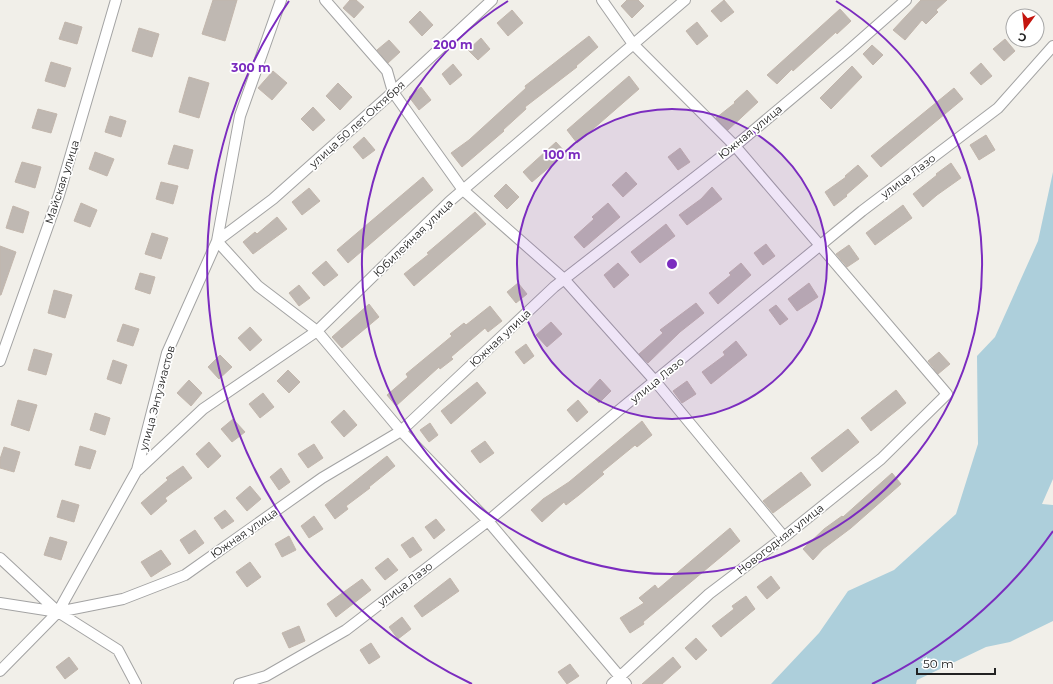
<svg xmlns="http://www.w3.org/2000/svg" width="1053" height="684" viewBox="0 0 1053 684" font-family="Montserrat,sans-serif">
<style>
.water{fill:#adcfdb}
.building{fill:#bfb8b2;stroke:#c2b6ac}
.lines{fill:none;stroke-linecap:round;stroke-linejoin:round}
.minor-casing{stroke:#a3a3a3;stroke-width:12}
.minor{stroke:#fff;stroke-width:10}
.ring{fill:none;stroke:#7b2cbf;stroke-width:2}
.labels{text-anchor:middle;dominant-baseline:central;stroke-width:3.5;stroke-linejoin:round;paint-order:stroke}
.street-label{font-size:11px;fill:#222;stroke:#fff}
.centre{fill:#7b2cbf;stroke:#fff;stroke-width:2}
.ring-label{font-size:12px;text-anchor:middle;font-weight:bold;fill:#7b2cbf;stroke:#fff;stroke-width:3.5;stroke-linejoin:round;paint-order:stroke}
</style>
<rect width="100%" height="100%" fill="#f1efe9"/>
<!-- water -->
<path class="water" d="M1053,172V479L1042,504L1053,505V621L1010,642L986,647L917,680L916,684H771L819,633L848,591L894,570L956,514L978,444L977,356L995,337L1038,241Z"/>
<!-- building -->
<path class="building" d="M213,0H237L225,41L202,34Z
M350,0H356L364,7L354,18L343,8Z
M627,0H638L644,6L632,18L621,6Z
M724,0L734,12L721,22L711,11Z
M921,0H947L936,10L938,12L926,24L922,20L905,40L893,30Z
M840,9L851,21L837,34L836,32L793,71L792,69L777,84L767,75Z
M512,10L523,23L508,36L497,23Z
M420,11L433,25L422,36L409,22Z
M65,22L82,27L77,44L59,39Z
M697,22L708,36L697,45L686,31Z
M139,28L159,34L152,57L132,51Z
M589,36L598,47L576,66L577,67L525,107L526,109L503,130L504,131L462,167L451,153L469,140L526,88L525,86Z
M481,38L490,49L478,60L468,50Z
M1005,39L1015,51L1004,61L993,49Z
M389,40L400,52L388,63L377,50Z
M872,45L883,55L873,65L863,54Z
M51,62L71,68L65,87L45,81Z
M981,63L992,76L981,85L970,73Z
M453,64L462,75L450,85L442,74Z
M852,66L862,77L831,109L820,98Z
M273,71L287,83L272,100L258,88Z
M629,76L639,89L577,143L567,130Z
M189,77L209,83L199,118L179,112Z
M338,83L352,97L340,110L326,96Z
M421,87L431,100L419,110L409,97Z
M954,88L963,99L881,167L871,156Z
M747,90L758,102L728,130L716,118L735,103L734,102Z
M313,107L325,120L313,131L301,119Z
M38,109L57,114L51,133L32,128Z
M110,116L126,121L121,137L105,132Z
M986,135L995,150L979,160L970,145Z
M364,137L375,150L363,159L353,147Z
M556,142L566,153L532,182L523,172Z
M174,145L193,150L188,169L168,164Z
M680,148L690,162L678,170L668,157Z
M95,152L114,159L107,176L89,169Z
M22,162L41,167L35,188L15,182Z
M951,163L961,178L937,195L923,207L913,194L937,175L936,174Z
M858,165L868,176L846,195L847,196L834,206L825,192L846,177L845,176Z
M626,172L637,184L623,197L612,185Z
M423,177L433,190L348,263L337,250Z
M161,182L178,186L173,204L156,199Z
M506,184L519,197L507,209L494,196Z
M712,187L722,199L687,225L679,215L701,199Z
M309,188L320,201L302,215L292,202Z
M81,203L97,210L90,227L74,221Z
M608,203L620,217L584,248L574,237L594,219L592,217Z
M903,205L912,218L875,245L866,233Z
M13,206L29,212L23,233L6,228Z
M475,212L486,224L414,286L404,274L429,254L427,253L440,242Z
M277,217L287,229L253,254L243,242L255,232L257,234Z
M666,224L675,236L640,263L631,252Z
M152,233L168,238L161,259L145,254Z
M766,244L775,256L763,265L754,253Z
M849,245L859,259L847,267L836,254Z
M0,246L16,252L1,295H0Z
M326,261L338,275L324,286L312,273Z
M618,263L629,275L614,288L604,275Z
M741,263L751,275L718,304L709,293L731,275L729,273Z
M140,273L155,277L150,294L135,289Z
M518,283L527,294L516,303L507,292Z
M809,283L818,297L797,311L788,299Z
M299,285L310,298L299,306L289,293Z
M54,290L72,295L65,318L48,313Z
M696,303L704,313L680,332L648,363L639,354L663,333L660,330Z
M369,304L379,317L342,348L332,337Z
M776,305L788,319L780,325L769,310Z
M490,306L502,321L488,332L485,328L451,357L453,359L440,369L439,367L396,406L387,395L408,377L406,374L452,336L450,334L464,323L466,325Z
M551,322L562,334L547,347L536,335Z
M123,324L139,329L133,346L117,341Z
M250,327L262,340L250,351L238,338Z
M736,341L747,355L711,384L702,372L725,355L723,352Z
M526,344L534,356L524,364L515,352Z
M34,349L52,354L46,375L28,370Z
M939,352L950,364L938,374L928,361Z
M220,355L232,367L219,379L208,367Z
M113,360L127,365L121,384L107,379Z
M288,370L300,382L289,393L277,381Z
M600,379L611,391L599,403L588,392Z
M189,380L202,393L191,406L177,393Z
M687,381L696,394L682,403L673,391Z
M477,382L486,393L451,424L441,411Z
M896,390L906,403L871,431L861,418Z
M263,393L274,407L260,418L249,404Z
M18,400L37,405L29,431L11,425Z
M578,400L588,412L577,422L567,410Z
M344,410L357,425L344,437L331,422Z
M95,413L110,418L105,435L90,430Z
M233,419L245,432L232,442L221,429Z
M642,421L652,435L637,447L635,445L602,472L604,474L579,495L566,505L564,502L542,522L531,510L543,499L569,482Z
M430,423L438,435L429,442L420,430Z
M848,429L859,442L822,472L811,458Z
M485,441L494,453L480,463L471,451Z
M209,442L221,456L208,468L196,454Z
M314,444L323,458L308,468L298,454Z
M80,446L96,451L90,469L75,465Z
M4,447L20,452L14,472L0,468V459Z
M387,456L395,466L369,487L370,488L346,506L348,509L335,519L325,505Z
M183,466L192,478L165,498L167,501L151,515L141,503L168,480L166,478Z
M281,468L290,482L279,490L270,477Z
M801,472L811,485L773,513L763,501Z
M892,473L901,484L851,528L823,549L813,560L803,549L824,529L842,516L843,517Z
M250,486L261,499L247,511L236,498Z
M62,500L79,505L74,522L57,517Z
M225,510L234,521L222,529L214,518Z
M314,516L323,529L309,538L301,526Z
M436,519L445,530L434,539L425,527Z
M730,528L740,541L643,622L644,624L630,633L620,618L644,603L639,598L655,585L658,589Z
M195,530L204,543L189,554L180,540Z
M289,536L296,550L282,557L275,544Z
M50,537L67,542L61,560L44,555Z
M413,537L422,550L410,558L401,545Z
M161,550L171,564L151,577L141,562Z
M388,558L398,570L385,580L375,568Z
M250,562L261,577L247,587L236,572Z
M771,576L780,588L767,599L757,587Z
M450,578L459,591L422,617L414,606Z
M362,579L371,590L336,617L327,604Z
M746,596L755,609L721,637L712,626L734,609L732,606Z
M402,617L411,629L398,639L389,627Z
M299,626L305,641L289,648L282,633Z
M696,638L707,650L696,660L685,648Z
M371,643L380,657L369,664L360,650Z
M69,657L78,669L65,679L56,667Z
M673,657L681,667L662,684H642Z
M570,664L579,676L567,684L558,672Z"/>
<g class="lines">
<defs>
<path id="minor" d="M325,0L387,71L393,92L463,190L564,279L655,381L784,537
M492,0L393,92L273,199L217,241L258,286L317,331L401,431L488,521L626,684
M602,0L633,44L735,146L947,394L881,459L784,537L709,594L612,684
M0,361L59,195L116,0
M138,470L203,409L317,331L450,201L685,0
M0,558L58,612
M0,603L58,612L123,599L185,575L322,478L401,431L554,287L735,146L847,52L906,0
M0,671L58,612
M136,684L118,650L58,612L137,470L167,353L217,241L240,116L281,0
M239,684L266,676L346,630L488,521L618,411L862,211L998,108L1053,46"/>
</defs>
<!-- minor casing -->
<use href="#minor" class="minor-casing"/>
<!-- minor -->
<use href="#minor" class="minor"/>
</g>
<!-- distance rings -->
<circle cx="672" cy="264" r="155" fill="#7b2cbf" fill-opacity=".12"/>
<g class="ring">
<circle cx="672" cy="264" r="155"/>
<path d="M836 1A310 310 0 1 1 508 1"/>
<path d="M1053 531A465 465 0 0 1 872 684M472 684A465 465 0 0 1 289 1"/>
</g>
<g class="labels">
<!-- street labels -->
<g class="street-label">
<text transform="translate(357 124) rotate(-42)">улица 50 лет Октября</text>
<text transform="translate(750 132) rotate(-39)">Южная улица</text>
<text transform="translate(908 176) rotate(-37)">улица Лазо</text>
<text transform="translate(62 182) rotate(-72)">Майская улица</text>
<text transform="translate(413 238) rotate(-44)">Юбилейная улица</text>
<text transform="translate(500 338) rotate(-43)">Южная улица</text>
<text transform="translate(657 380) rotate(-39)">улица Лазо</text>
<text transform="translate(157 398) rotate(-75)">улица Энтузиастов</text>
<text transform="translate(244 533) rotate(-35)">Южная улица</text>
<text transform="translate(780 539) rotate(-38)">Новогодняя улица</text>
<text transform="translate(405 584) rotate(-37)">улица Лазо</text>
</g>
</g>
<circle cx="672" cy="264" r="6" class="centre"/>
<g class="ring-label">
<text x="453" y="49">200 m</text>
<text x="251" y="72">300 m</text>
<text x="562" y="159">100 m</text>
</g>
<!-- north arrow -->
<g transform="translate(1025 28) rotate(195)"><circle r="19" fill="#ffffff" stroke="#a7a7a7"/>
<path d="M0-3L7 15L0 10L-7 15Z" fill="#c4150f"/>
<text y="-6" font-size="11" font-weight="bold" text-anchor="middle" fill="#222222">С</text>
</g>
<!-- scale -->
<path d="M917 668v6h78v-6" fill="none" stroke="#222222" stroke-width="2"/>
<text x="923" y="668" font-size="12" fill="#222222" stroke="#ffffff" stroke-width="3" paint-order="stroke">50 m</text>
</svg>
